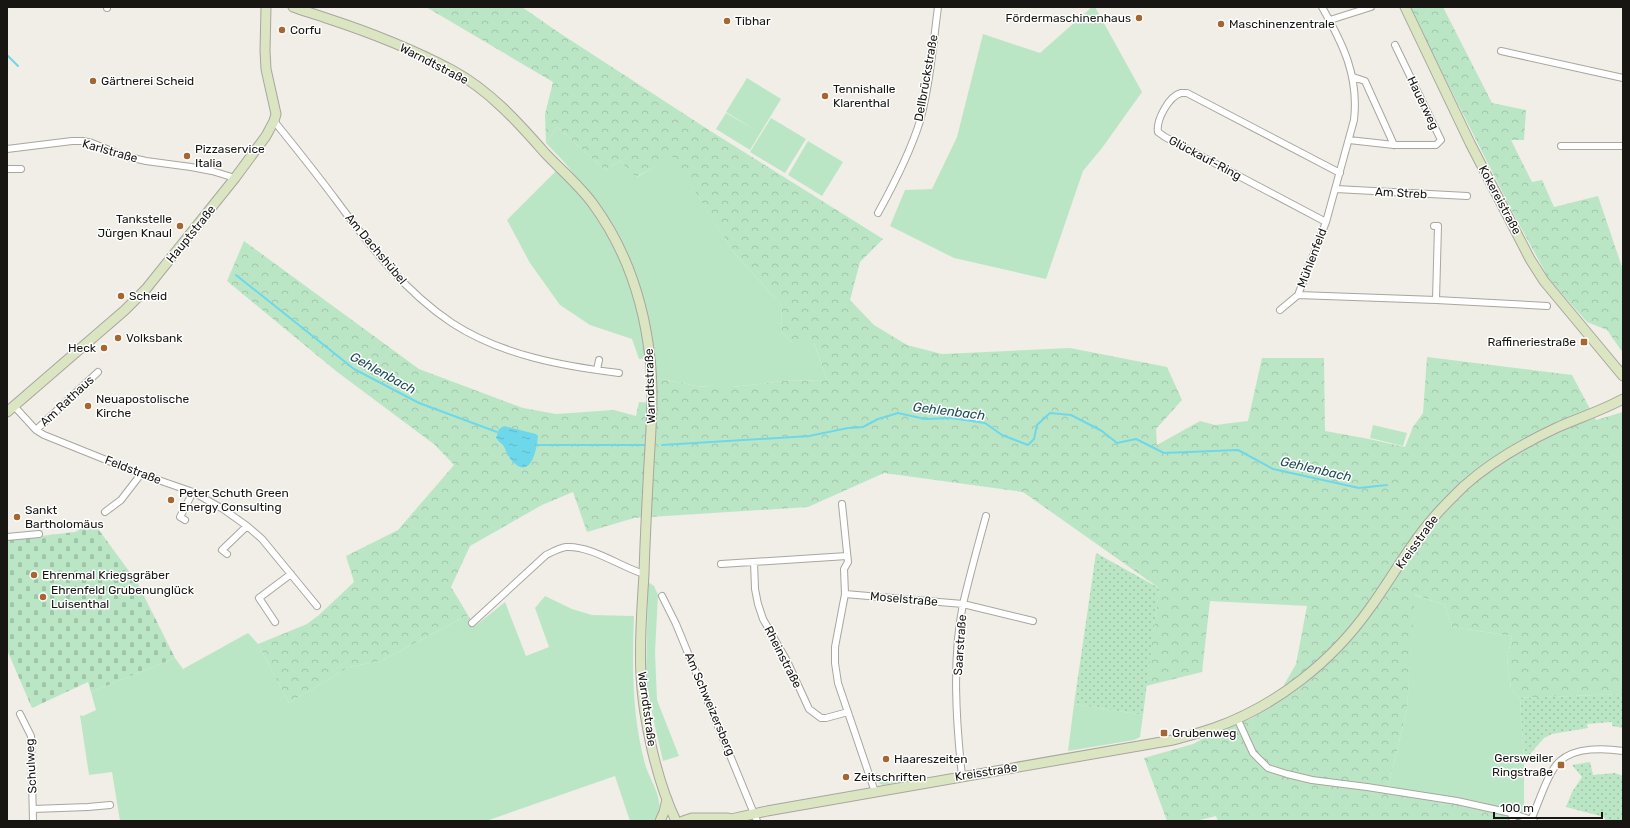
<svg xmlns="http://www.w3.org/2000/svg" width="1630" height="828" viewBox="0 0 1630 828" font-family="Rubik,sans-serif">
<style>
.grass{fill:#bbe6c6}
.forest{fill:url(#forest-crowns)}
.cemetery{fill:url(#cemetery-stones)}
.garden{fill:url(#garden-dots)}
.water{fill:url(#water-ripples)}
.lines{fill:none;stroke-linecap:round;stroke-linejoin:round}
.stream{stroke:#6ed8ea;stroke-width:2}
.street-casing{stroke:#a8a69f;stroke-width:8}
.secondary-casing{stroke:#a8a69f;stroke-width:11}
.street{stroke:#fff;stroke-width:6}
.secondary{stroke:#dbe5c2;stroke-width:9}
.poi-dot{fill:#a76631;stroke:#fff;stroke-width:1.5}
.labels{text-anchor:middle;dominant-baseline:central;stroke-width:3;stroke-linejoin:round;paint-order:stroke}
.poi-label{font-size:12px;fill:#171613;stroke:#fff;text-anchor:start}
.street-label{font-size:12px;fill:#171613;stroke:#fff}
.water-label{font-size:13px;font-style:italic;fill:#1e4e56;stroke:#fff}
</style>
<defs>
<pattern id="forest-crowns" width="20" height="18" patternUnits="userSpaceOnUse"><rect width="20" height="18" fill="#bbe6c6"/><path d="M2 6a3 3 0 1 1 6 0M12 15a3 3 0 1 1 6 0" fill="none" stroke="#a0c5a9"/></pattern>
<pattern id="cemetery-stones" width="16" height="16" patternUnits="userSpaceOnUse"><rect width="16" height="16" fill="#bbe6c6"/><path d="M2 7V4a2 2 0 0 1 4 0v3zM10 15v-3a2 2 0 0 1 4 0v3z" fill="#a0c5a9"/></pattern>
<pattern id="garden-dots" width="8" height="8" patternUnits="userSpaceOnUse"><rect width="8" height="8" fill="#bbe6c6"/><path d="M2 2h.1M6 6h.1" fill="none" stroke="#a0c5a9" stroke-width="1.8" stroke-linecap="round"/></pattern>
<pattern id="water-ripples" width="26" height="14" patternUnits="userSpaceOnUse"><rect width="26" height="14" fill="#6ed8ea"/><path d="M2 4q2-2 4 0t4 0M15 11q2-2 4 0t4 0" fill="none" stroke="#5fb9c8"/></pattern>
</defs>
<rect width="100%" height="100%" fill="#f0eee6"/>
<!-- grass -->
<path class="grass" d="M1092,7H1095L1142,92L1102,148L1083,171L1046,279L954,258L890,226L905,190L932,189L957,137L983,34L1040,53Z
M747,78L781,99L750,150L716,129L726,113L755,130L726,112Z
M771,118L806,139L785,173L750,152Z
M557,127L605,170L620,161L637,177L673,156L735,254L782,306L781,332L793,343H814L827,380L782,381L733,387H710L696,386L657,378L654,356L644,308L594,200L565,163L546,143Z
M808,141L843,162L822,196L788,175Z
M559,168L601,221L630,278L648,358L639,359L632,339L590,325L560,305L530,263L507,220Z
M1373,425L1407,433L1403,446L1370,438Z
M648,582L654,586L658,595L655,652L657,700L679,756L663,761L653,718L646,678Z
M1414,595L1445,605L1452,627L1512,636L1507,659L1511,689L1520,698L1524,761V819L1387,792L1407,709Z
M545,596L572,609L592,615L634,616C632,666 632,716 645,764C650,782 669,804 653,821H630L615,776L486,821H120L112,772L89,775L80,715L83,716L96,710L91,692L175,658L183,669L248,633L258,644L289,703L349,667L381,661L468,615L475,626L505,602L526,656L549,647L535,608Z
M1074,704L1143,715L1140,737L1134,740L1068,751Z
M873,773L919,778L883,785L878,783Z"/>
<!-- forest -->
<path class="forest" d="M426,7H522L558,32L712,132L883,239L860,262L850,300L874,325L907,345L942,354L1070,348L1167,367L1182,400L1156,429L1157,445L1200,421L1215,425L1248,421L1262,358H1324L1325,431L1369,439L1405,447L1413,427L1423,413L1427,357L1572,375L1596,420L1623,412V694L1520,698L1511,689L1507,659L1512,636L1452,627L1445,605L1415,595L1407,709L1387,792L1456,803L1508,814L1510,821H1218L1216,816L1196,821H1167L1144,758L1193,744L1209,735L1252,718L1289,695L1284,685L1296,664L1307,606L1210,601L1202,672L1146,686L1159,588L1023,492L884,473L808,507L634,518L587,532L573,492L542,505L470,546L451,587L468,615L381,661L349,667L289,703L258,644L307,624L319,615L354,582L346,556L398,530L454,465L435,445L336,371L227,281L244,241L419,369L523,408L556,414L614,410L636,416L639,402L657,403V378L696,386L710,387H733L782,381L827,380L814,343H793L781,332L782,306L735,254L673,157L636,177L620,161L605,170L557,127L546,143L545,114L553,82Z
M1409,7H1443L1492,103L1526,110L1524,140H1511L1532,182L1542,180L1554,207L1598,196L1623,270V353L1607,330L1587,322L1549,279L1513,213Z"/>
<!-- cemetery -->
<path class="cemetery" d="M93,522L137,582L175,658L91,692L88,682L32,708L7,650V540L75,532Z"/>
<!-- garden -->
<path class="garden" d="M1096,553L1159,588L1143,715L1074,704Z
M1623,694V728L1612,726V722L1587,724L1588,728L1552,734L1544,738L1524,761L1520,698Z
M1590,762L1593,775L1615,773L1623,776V821H1606L1604,817L1566,807L1572,792L1582,777L1572,765Z"/>
<!-- water -->
<path class="water" d="M504,426L536,434L538,436C537,449 531,480 513,462C508,457 506,450 503,445C501,443 498,441 496,438L499,429Z"/>
<g class="lines">
<!-- stream -->
<path class="stream" d="M7,55L18,66
M236,275L354,369L419,403L497,432
M537,445H645
M662,445L809,436L848,428L863,427L878,419L898,413L925,419L951,418L985,423L1002,435L1028,445L1034,439L1037,425L1050,413L1071,415L1102,431L1117,443L1136,439L1164,453L1238,450L1273,469L1359,488L1387,485"/>
<defs>
<path id="street" d="M1322,7C1343,44 1359,76 1354,120L1326,222L1298,295L1436,300L1547,306
M107,8V7
M1330,20L1371,7
M1501,51L1623,78
M1353,77L1365,81L1394,145
M274,121C295,147 316,173 336,200C370,246 404,291 452,323C501,355 562,366 619,373
M1349,140L1394,145H1436L1441,140L1395,45
M1561,146H1623
M7,149L72,141H83L92,143L124,156L146,161L191,167L212,171L235,178
M7,169H21
M1336,189L1467,196
M878,213C894,184 910,153 920,121C930,84 933,45 938,7
M1326,222L1165,137L1158,132C1156,120 1169,96 1181,93C1183,93 1185,93 1187,93L1340,173
M1434,226H1438L1436,300
M1280,310L1298,295
M597,370L599,360
M14,406L36,430L44,435L141,474L193,492L223,509L247,526L262,539L317,606
M36,430L98,372
M842,504L848,562L844,569L845,594L835,647V663L838,683L875,792
M105,512L121,500L141,474
M185,520L180,517L193,492
M7,537L39,534
M227,554L222,550L247,526
M754,562L755,589L758,604L763,619L787,661L809,709L821,718H826L848,712
M721,564L847,556
M845,594L963,604L1033,621
M662,596L676,624L757,821
M275,622L259,598L291,574
M472,623L546,555C552,552 559,548 566,547C590,545 621,567 644,574
M20,714L31,736L33,821
M1237,718L1253,753L1268,768L1287,774L1312,780L1367,787L1457,801L1511,813L1534,821
M962,776C956,721 952,658 963,604C970,574 978,545 986,516
M33,809L88,807L110,805
M1511,813L1513,821
M1531,820C1538,805 1548,771 1560,761C1575,747 1604,748 1623,751"/>
<path id="secondary" d="M293,7C304,11 315,14 326,18C369,32 412,49 452,70C489,90 518,122 545,153C561,170 580,186 593,204C626,249 644,304 650,358C654,393 651,429 649,464C647,501 645,538 644,574C642,608 639,642 641,675C643,719 657,782 676,821
M1405,7L1470,143L1530,259L1544,281L1623,376
M7,412L125,310L146,289L235,178L266,136L274,121L276,114L266,69L265,51L266,7
M660,821L664,812L667,799
M683,821L692,818H728
M722,821L767,811L1173,740C1187,736 1200,733 1214,728C1276,706 1332,662 1370,608C1389,582 1405,553 1425,528C1436,513 1451,499 1464,486C1491,462 1524,443 1556,428C1578,418 1601,411 1623,399"/>
</defs>
<!-- street casing -->
<use href="#street" class="street-casing"/>
<!-- secondary casing -->
<use href="#secondary" class="secondary-casing"/>
<!-- street -->
<use href="#street" class="street"/>
<!-- secondary -->
<use href="#secondary" class="secondary"/>
</g>
<!-- markers -->
<g class="poi-dot">
<circle cx="1139" cy="18" r="4"/>
<circle cx="727" cy="21" r="4"/>
<circle cx="1221" cy="24" r="4"/>
<circle cx="282" cy="30" r="4"/>
<circle cx="93" cy="81" r="4"/>
<circle cx="825" cy="96" r="4"/>
<circle cx="187" cy="156" r="4"/>
<circle cx="180" cy="226" r="4"/>
<circle cx="121" cy="296" r="4"/>
<circle cx="118" cy="338" r="4"/>
<rect x="1580" y="338" width="8" height="8" rx="2"/>
<circle cx="104" cy="348" r="4"/>
<circle cx="88" cy="406" r="4"/>
<circle cx="171" cy="500" r="4"/>
<circle cx="17" cy="517" r="4"/>
<circle cx="34" cy="575" r="4"/>
<circle cx="43" cy="597" r="4"/>
<rect x="1160" y="729" width="8" height="8" rx="2"/>
<circle cx="886" cy="759" r="4"/>
<rect x="1557" y="761" width="8" height="8" rx="2"/>
<circle cx="846" cy="777" r="4"/>
</g>
<g class="labels">
<!-- poi labels -->
<g class="poi-label">
<text x="1131" y="18" text-anchor="end">Fördermaschinenhaus</text>
<text x="735" y="21">Tibhar</text>
<text x="1229" y="24">Maschinenzentrale</text>
<text x="290" y="30">Corfu</text>
<text x="101" y="81">Gärtnerei Scheid</text>
<text x="833" y="89">Tennishalle<tspan x="833" dy="14">Klarenthal</tspan></text>
<text x="195" y="149">Pizzaservice<tspan x="195" dy="14">Italia</tspan></text>
<text x="172" y="219" text-anchor="end">Tankstelle<tspan x="172" dy="14">Jürgen Knaul</tspan></text>
<text x="129" y="296">Scheid</text>
<text x="126" y="338">Volksbank</text>
<text x="1576" y="342" text-anchor="end">Raffineriestraße</text>
<text x="96" y="348" text-anchor="end">Heck</text>
<text x="96" y="399">Neuapostolische<tspan x="96" dy="14">Kirche</tspan></text>
<text x="179" y="493">Peter Schuth Green<tspan x="179" dy="14">Energy Consulting</tspan></text>
<text x="25" y="510">Sankt<tspan x="25" dy="14">Bartholomäus</tspan></text>
<text x="42" y="575">Ehrenmal Kriegsgräber</text>
<text x="51" y="590">Ehrenfeld Grubenunglück<tspan x="51" dy="14">Luisenthal</tspan></text>
<text x="1172" y="733">Grubenweg</text>
<text x="1553" y="758" text-anchor="end">Gersweiler<tspan x="1553" dy="14">Ringstraße</tspan></text>
<text x="894" y="759">Haareszeiten</text>
<text x="854" y="777">Zeitschriften</text>
</g>
<!-- street labels -->
<g class="street-label">
<text transform="translate(434 64) rotate(27)">Warndtstraße</text>
<text transform="translate(926 78) rotate(-80)">Dellbrückstraße</text>
<text transform="translate(1423 103) rotate(64)">Hauerweg</text>
<text transform="translate(110 151) rotate(16)">Karlstraße</text>
<text transform="translate(1205 158) rotate(28)">Glückauf-Ring</text>
<text transform="translate(1401 193) rotate(3)">Am Streb</text>
<text transform="translate(1500 200) rotate(62)">Kokereistraße</text>
<text transform="translate(191 234) rotate(-51)">Hauptstraße</text>
<text transform="translate(376 249) rotate(50)">Am Dachshübel</text>
<text transform="translate(1312 258) rotate(-69)">Mühlenfeld</text>
<text transform="translate(650 386) rotate(-92)">Warndtstraße</text>
<text transform="translate(67 401) rotate(-43)">Am Rathaus</text>
<text transform="translate(133 470) rotate(21)">Feldstraße</text>
<text transform="translate(1417 542) rotate(-54)">Kreisstraße</text>
<text transform="translate(904 599) rotate(5)">Moselstraße</text>
<text transform="translate(960 645) rotate(-86)">Saarstraße</text>
<text transform="translate(783 657) rotate(63)">Rheinstraße</text>
<text transform="translate(710 704) rotate(67)">Am Schweizersberg</text>
<text transform="translate(647 709) rotate(82)">Warndtstraße</text>
<text transform="translate(31 766) rotate(-93)">Schulweg</text>
<text transform="translate(986 772) rotate(-9)">Kreisstraße</text>
</g>
<!-- water labels -->
<g class="water-label">
<text transform="translate(383 373) rotate(29)">Gehlenbach</text>
<text transform="translate(949 411) rotate(7)">Gehlenbach</text>
<text transform="translate(1316 469) rotate(13)">Gehlenbach</text>
</g>
</g>
<!-- border -->
<rect width="1630" height="828" fill="none" stroke="#171613" stroke-width="16"/>
<!-- scale -->
<path d="M1494 812v6h108v-6" fill="none" stroke="#171613" stroke-width="2"/>
<text x="1500" y="812" font-size="12" fill="#171613" stroke="#ffffff" stroke-width="3" paint-order="stroke">100 m</text>
</svg>
